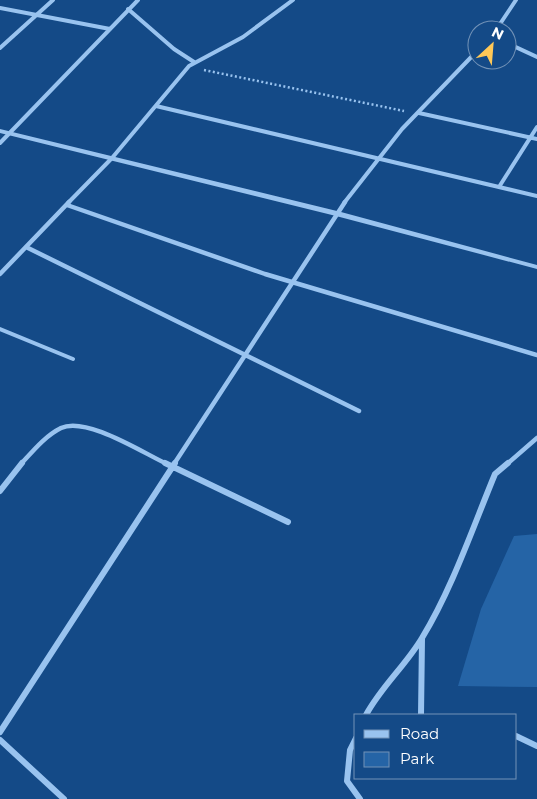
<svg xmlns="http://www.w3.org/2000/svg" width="537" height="799" viewBox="0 0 537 799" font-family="Montserrat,sans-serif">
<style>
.green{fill:#2564a6}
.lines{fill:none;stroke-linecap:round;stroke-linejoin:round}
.path{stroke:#99c3ef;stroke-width:2.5;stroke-dasharray:2 2.5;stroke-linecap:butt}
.service{stroke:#99c3ef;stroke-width:4}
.minor-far2{stroke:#99c3ef;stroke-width:4}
.minor-far1{stroke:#99c3ef;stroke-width:4.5}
.minor{stroke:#99c3ef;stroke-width:6}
.tertiary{fill:#99c3ef;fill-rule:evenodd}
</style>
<rect width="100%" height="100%" fill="#144a87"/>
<!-- green -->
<path class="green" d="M537,534V687L458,686L481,609L514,536Z"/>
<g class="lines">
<!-- path -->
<path class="path" d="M204,70L404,111"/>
<!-- service -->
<path class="service" d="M0,329L73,359"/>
<!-- minor-far2 -->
<path class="minor-far2" d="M0,8L110,29
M128,9L174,49L194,62
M496,30L516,0
M507,43L537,57
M0,48L53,0
M156,106L537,196
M419,113L537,139
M0,143L138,0
M499,187L537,127
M68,203L112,158L189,66L243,37L293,0
M344,203L402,129L477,51"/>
<!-- minor-far1 -->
<path class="minor-far1" d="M67,205L265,274L537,355
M26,247L359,411
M0,274L69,202
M21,464C33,451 45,436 61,428C86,416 143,453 167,464
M174,464L345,202
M507,464L537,438"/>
<!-- minor -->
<path class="minor" d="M165,463L288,522
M0,491L22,463
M366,715C381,687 406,665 422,638C452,589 473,527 495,474L508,463
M421,715L422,639
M0,732L175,463
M516,736L537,746
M356,738L350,750L347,781L360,799
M0,740L64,799"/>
<!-- tertiary -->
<path class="tertiary" d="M0,129L341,212L537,265V269L336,216L0,133Z"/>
</g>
<!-- legend -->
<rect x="354" y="714" width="162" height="65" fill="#144a87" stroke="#7292b7"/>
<rect x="364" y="730" width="25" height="8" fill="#99c3ef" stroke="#7292b7"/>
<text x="400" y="739" font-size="15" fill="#ffffff">Road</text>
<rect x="364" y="752" width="25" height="15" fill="#2564a6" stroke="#7292b7"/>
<text x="400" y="764" font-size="15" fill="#ffffff">Park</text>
<!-- north arrow -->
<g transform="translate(492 45) rotate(26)"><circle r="24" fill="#144a87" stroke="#7292b7"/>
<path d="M0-4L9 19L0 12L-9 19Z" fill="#ffc857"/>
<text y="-8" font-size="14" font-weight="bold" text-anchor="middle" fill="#ffffff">N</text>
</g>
</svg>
